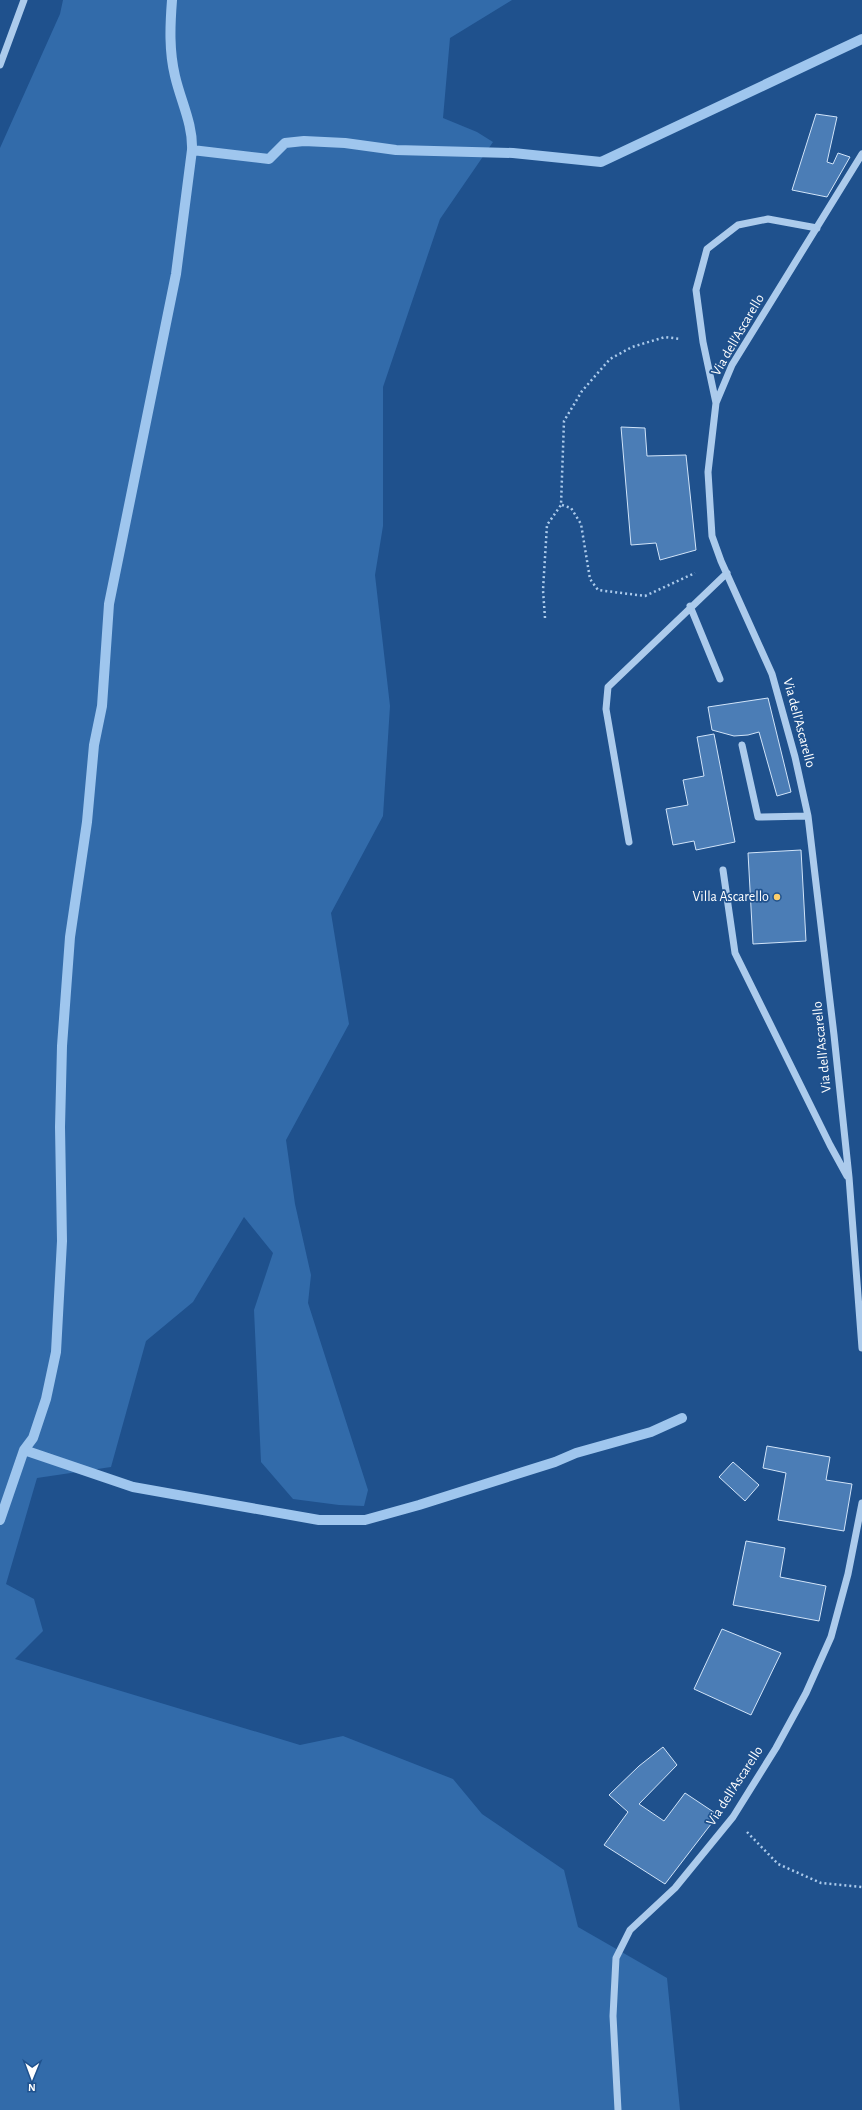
<svg xmlns="http://www.w3.org/2000/svg" width="862" height="2110" viewBox="0 0 862 2110" font-family="'Alegreya Sans',sans-serif">
<style>
.green{fill:#326baa}
.lines{fill:none;stroke-linecap:round;stroke-linejoin:round}
.stream{stroke:#9fc6ee;stroke-width:10}
.building{fill:#4b7db6;stroke:#d1e4f9}
.path{stroke:#accbec;stroke-width:2.5;stroke-dasharray:2 3;stroke-linecap:butt}
.minor{stroke:#accbec;stroke-width:7}
.poi-dot{fill:#fbce6c;stroke:#1f518d;stroke-width:1.5}
.labels{text-anchor:middle;dominant-baseline:central;stroke-width:3.5;stroke-linejoin:round;paint-order:stroke}
.street-label{font-size:14px;fill:#fff;stroke:#1f518d}
.poi-label{font-size:14px;fill:#fff;stroke:#1f518d;text-anchor:end}
</style>
<rect width="100%" height="100%" fill="#1f518d"/>
<!-- green -->
<path class="green" d="M63,0H512L450,38L443,118L477,132L493,142L440,219L383,387V526L375,575L390,706L383,816L331,913L349,1024L286,1140L295,1204L311,1275L308,1303L368,1490L364,1506L339,1505L293,1499L261,1462L254,1310L273,1253L244,1217L193,1302L146,1341L111,1467L37,1478L6,1584L34,1599L43,1631L15,1659L300,1745L343,1736L453,1779L482,1814L564,1870L578,1927L667,1978L680,2110H0V148L60,14Z"/>
<g class="lines">
<!-- stream -->
<path class="stream" d="M192,150L269,159L285,143L304,141L345,143L396,150L513,153L601,162L862,39
M24,1450L133,1487L319,1520H365L419,1505L555,1462L576,1453L651,1432L682,1418
M0,1520L24,1450L33,1438L46,1399L56,1352L62,1241L60,1127L62,1046L70,937L87,822L94,745L102,706L109,604L176,274L192,150C193,124 181,102 175,76C169,51 170,26 172,0"/>
</g>
<!-- building -->
<path class="building" d="M816,114L837,117L827,162L833,164L838,153L850,157L827,197L792,190Z
M621,427L645,428L647,456L686,455L696,550L660,560L656,543L631,545Z
M768,698L791,792L777,796L759,732L748,735L734,736L712,730L708,707Z
M714,734L735,842L696,850L694,841L673,845L666,809L688,805L683,780L704,776L697,737Z
M801,850L806,941L753,944L748,853Z
M767,1446L830,1457L826,1480L852,1484L844,1531L778,1520L786,1473L763,1468Z
M733,1462L759,1485L745,1501L719,1477Z
M746,1541L785,1548L780,1577L826,1586L819,1621L733,1605Z
M722,1629L781,1653L751,1715L694,1689Z
M663,1747L677,1765L639,1804L664,1821L685,1793L718,1815L665,1884L604,1845L628,1812L609,1795L639,1766Z"/>
<g class="lines">
<!-- path -->
<path class="path" d="M562,505L571,508L581,524L590,579L598,590L645,596L695,573
M545,618L543,590L547,525L561,505L564,421L582,391L610,359L632,347L665,337L681,339
M747,1832L778,1864L821,1883L862,1887"/>
<!-- minor -->
<path class="minor" d="M0,65L24,0
M862,154L732,365L716,403L708,472L712,536L721,561L772,674L795,757L808,816L834,1035L849,1177L862,1348
M716,403L703,342L696,290L707,249L738,225L768,219L817,228
M690,606L720,679
M742,745L758,817L808,816
M629,842L606,709L608,687L727,573
M723,870L735,953L830,1145L847,1176
M618,2110L613,2016L616,1958L630,1930L675,1888L733,1817L776,1748L806,1693L831,1637L848,1574L862,1503"/>
</g>
<!-- markers -->
<circle class="poi-dot" cx="777" cy="897" r="4"/>
<g class="labels">
<!-- street labels -->
<g class="street-label">
<text transform="translate(738 335) rotate(-60)">Via dell'Ascarello</text>
<text transform="translate(799 723) rotate(75)">Via dell'Ascarello</text>
<text transform="translate(822 1047) rotate(-96)">Via dell'Ascarello</text>
<text transform="translate(735 1786) rotate(-57)">Via dell'Ascarello</text>
</g>
<!-- poi labels -->
<g class="poi-label">
<text x="769" y="897">Villa Ascarello</text>
</g>
</g>
<!-- north arrow -->
<g transform="translate(32 2078) rotate(181)" stroke="#1f518d" stroke-width="3" paint-order="stroke">
<path d="M0-3L7 15L0 10L-7 15Z" fill="#ffffff"/>
<text y="-6" font-size="11" font-weight="bold" text-anchor="middle" fill="#ffffff">N</text>
</g>
</svg>
